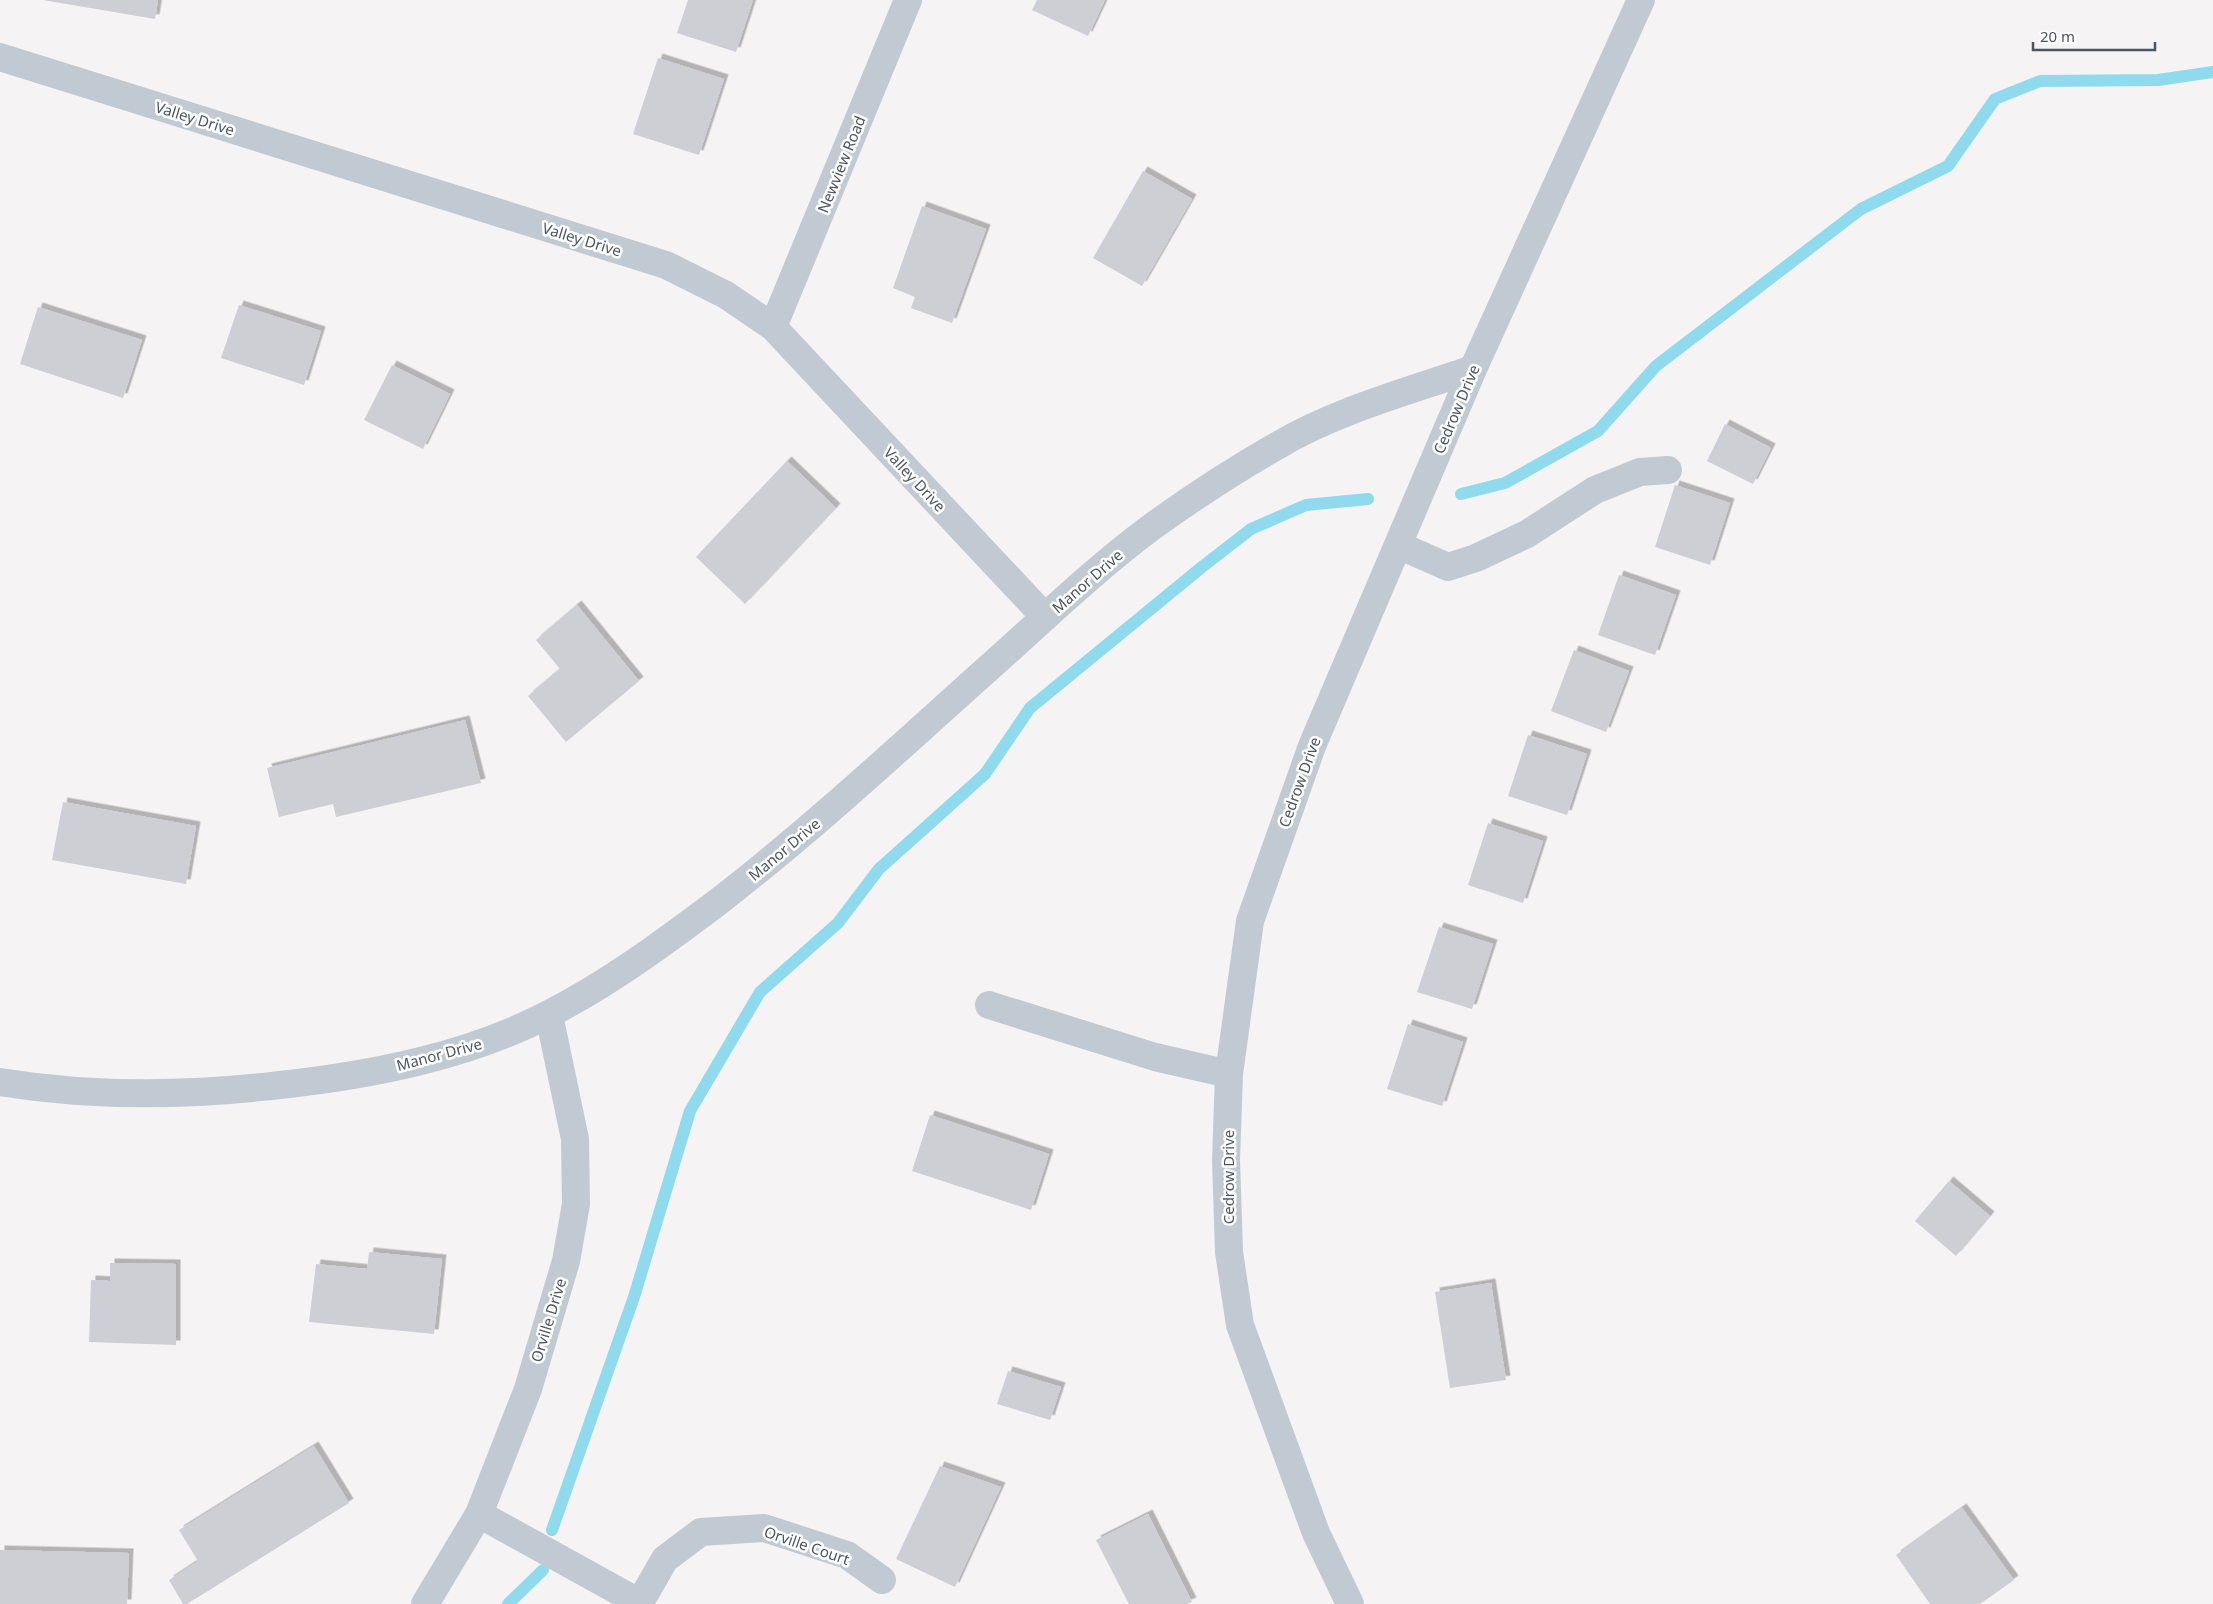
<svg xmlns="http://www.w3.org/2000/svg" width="2213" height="1604" viewBox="0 0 2213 1604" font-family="'Noto Sans',sans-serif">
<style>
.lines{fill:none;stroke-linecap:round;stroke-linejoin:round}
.stream{stroke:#90daee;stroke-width:12}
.building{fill:#cdcfd5;filter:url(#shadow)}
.minor{stroke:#c1cad2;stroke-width:28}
.labels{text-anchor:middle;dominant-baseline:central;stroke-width:5;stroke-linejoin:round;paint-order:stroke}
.street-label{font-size:15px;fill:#4a5661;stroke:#fff}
</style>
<defs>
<filter id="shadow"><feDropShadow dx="4.5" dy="-4.5" stdDeviation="0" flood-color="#0004"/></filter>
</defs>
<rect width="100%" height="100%" fill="#f5f3f3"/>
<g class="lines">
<!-- stream -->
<path class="stream" d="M1461,494L1505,483L1598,431L1656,366L1861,209L1948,166L1995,99L2040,81L2158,80L2213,72
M552,1530L634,1297L690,1111L760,992L838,923L879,869L985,774L1030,708L1202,567L1251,529L1306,505L1368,499
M508,1604L543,1570"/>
</g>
<!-- building -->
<path class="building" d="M43,0H158L155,19Z
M688,0H753L736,52L677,33Z
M1037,0H1105L1088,36L1032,10Z
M658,58L724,79L699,155L633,134Z
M1143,171L1192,199L1142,286L1093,258Z
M922,206L986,229L952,323L911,308L915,297L893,288Z
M239,305L321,331L304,385L221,358Z
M38,307L142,340L123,398L20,364Z
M392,365L450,394L423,449L364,420Z
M1725,424L1771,448L1753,484L1707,461Z
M787,461L836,508L745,604L696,557Z
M1675,485L1730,503L1710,565L1655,547Z
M1619,575L1676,595L1655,655L1598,635Z
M577,605L639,681L566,742L528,696L560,669L536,640Z
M1574,650L1629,671L1606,732L1551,711Z
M465,720L481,783L336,817L333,804L279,817L267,768Z
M1528,735L1587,754L1567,815L1508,796Z
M63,802L196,826L186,884L52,860Z
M1488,823L1543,841L1523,903L1468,885Z
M1439,927L1493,944L1472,1009L1417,992Z
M1408,1024L1463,1042L1442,1106L1387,1089Z
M930,1115L1049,1154L1031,1210L912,1171Z
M1949,1181L1990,1216L1956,1256L1915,1221Z
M369,1252L442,1259L434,1334L309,1322L316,1264L367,1269Z
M110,1263L176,1264V1345L89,1342L91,1280L110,1281Z
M1491,1283L1506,1380L1450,1388L1435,1292Z
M1008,1371L1061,1387L1050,1420L997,1404Z
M314,1446L349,1503L187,1604H183L169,1580L198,1561L179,1530Z
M940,1466L1001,1487L955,1587L896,1559Z
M1962,1508L2014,1580L1980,1604H1930L1896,1555Z
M1148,1514L1192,1602L1187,1604H1129L1096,1540Z
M0,1550L129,1553L127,1604H0Z"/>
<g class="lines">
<!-- minor -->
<path class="minor" d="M0,57L666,265L726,295L773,327L1045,617
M773,327L908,0
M1398,545L1448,567L1476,558L1527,534L1595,490L1640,472L1668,470
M989,1005L1155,1057L1229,1074
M0,1082C93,1097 187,1096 280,1085C372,1075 469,1056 551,1013C609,983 662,944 714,905C818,825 913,735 1011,648C1057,606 1103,563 1153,526C1192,498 1233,471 1275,447C1335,411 1406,392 1473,369
M479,1514L640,1603
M425,1604L479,1514L528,1389L566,1261L576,1204L575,1139L549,1015
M639,1604L665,1559L701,1532L764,1528L847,1555L882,1580
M1350,1604L1316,1533L1240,1325L1229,1252L1226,1160L1229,1074L1250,921L1312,746L1473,369L1641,0"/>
</g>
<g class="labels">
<!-- street labels -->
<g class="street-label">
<text transform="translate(195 118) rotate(17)">Valley Drive</text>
<text transform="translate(841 164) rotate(-68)">Newview Road</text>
<text transform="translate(582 239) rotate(17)">Valley Drive</text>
<text transform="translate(1456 409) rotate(-67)">Cedrow Drive</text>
<text transform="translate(915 479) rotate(47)">Valley Drive</text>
<text transform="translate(1087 581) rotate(-41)">Manor Drive</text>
<text transform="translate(1299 782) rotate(-70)">Cedrow Drive</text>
<text transform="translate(784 849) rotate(-40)">Manor Drive</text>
<text transform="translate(439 1054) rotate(-15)">Manor Drive</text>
<text transform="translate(1228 1177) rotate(-90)">Cedrow Drive</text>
<text transform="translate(548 1320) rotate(-73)">Orville Drive</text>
<text transform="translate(807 1545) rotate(19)">Orville Court</text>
</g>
</g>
<!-- scale -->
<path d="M2033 42v8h122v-8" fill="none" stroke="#4a5661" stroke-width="2.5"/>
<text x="2040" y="42" font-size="15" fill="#4a5661" stroke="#ffffff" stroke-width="4" paint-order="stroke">20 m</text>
</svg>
